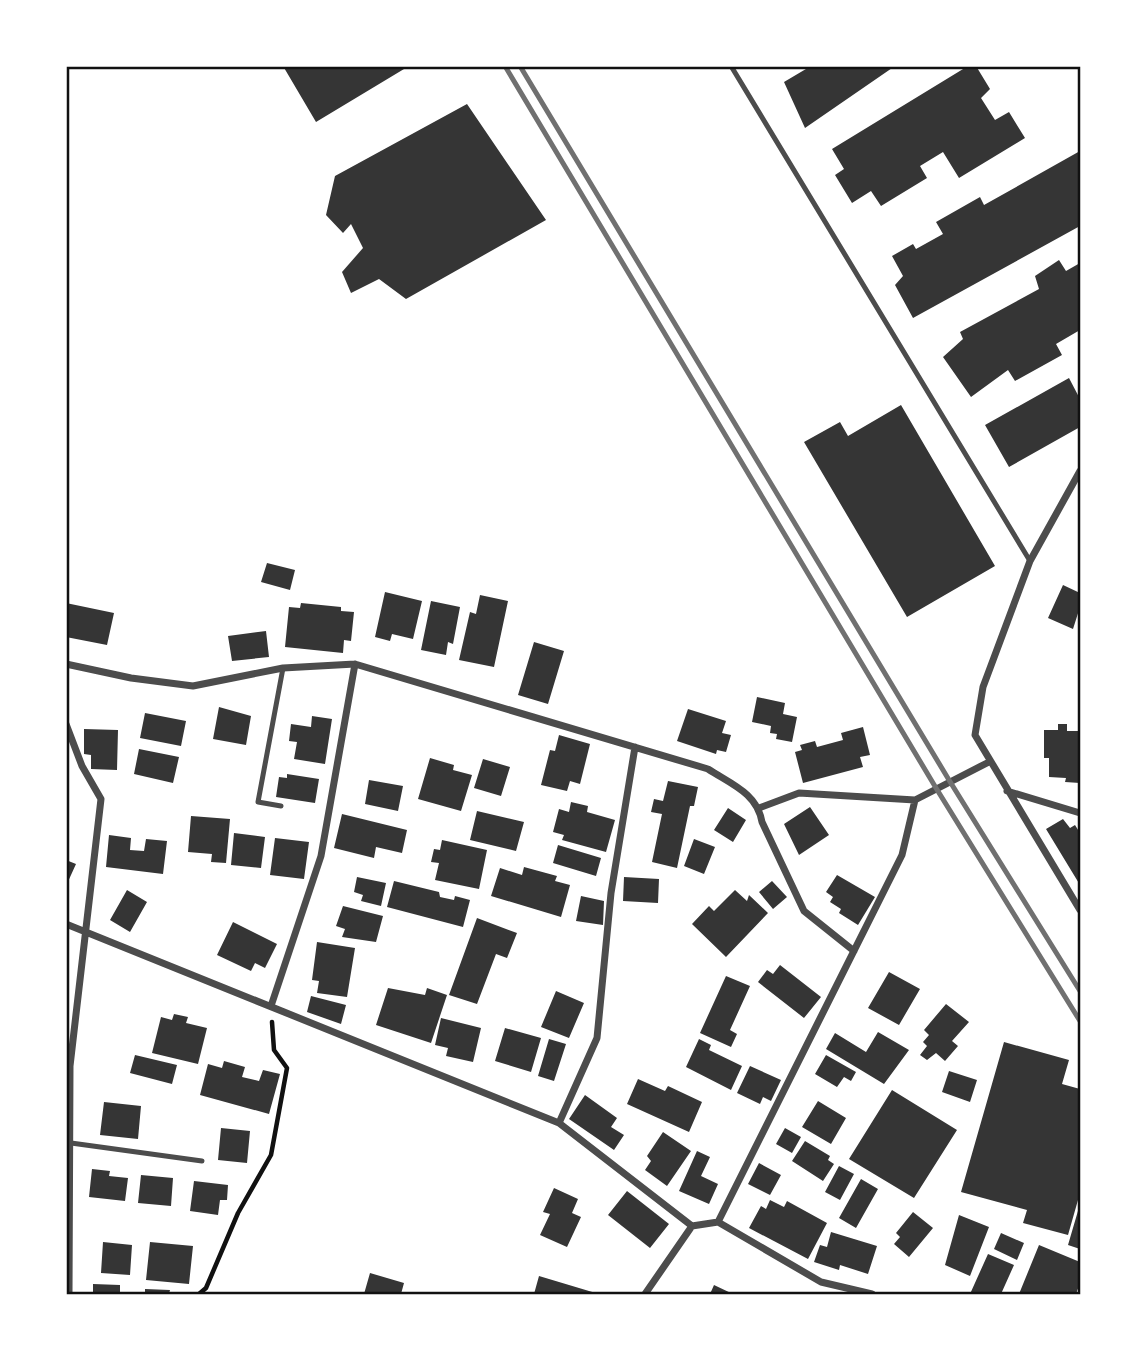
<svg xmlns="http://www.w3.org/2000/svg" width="1147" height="1361" viewBox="0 0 1147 1361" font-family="'Varela Round',sans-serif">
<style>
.building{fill:#353535}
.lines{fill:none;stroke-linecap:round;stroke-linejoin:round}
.path{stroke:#111;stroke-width:4.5}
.service{stroke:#4c4c4c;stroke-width:5}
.minor{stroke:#4c4c4c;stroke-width:7}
.rail{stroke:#707070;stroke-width:5}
.neatline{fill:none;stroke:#111;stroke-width:2.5}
</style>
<rect width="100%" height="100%" fill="#fff"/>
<!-- building -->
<path class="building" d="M283,66H409L316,122Z
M811,66H895L805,128L784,82Z
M968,66H976L990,89L981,98L995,120L1009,112L1025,138L959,178L943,152L920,166L927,178L881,206L871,191L852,203L835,175L844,169L832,149Z
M467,104L546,220L406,299L379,279L351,293L342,272L363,248L351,224L343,233L326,215L335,176Z
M1080,151V226L913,318L895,285L903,276L892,256L913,244L916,249L943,234L936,222L980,197L984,205Z
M1059,260L1066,271L1080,263V330L1056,344L1062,355L1015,381L1008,370L971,397L943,357L963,339L960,332L1039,289L1035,276Z
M1069,378L1080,399V427L1009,467L985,425Z
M901,405L995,566L907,617L804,442L840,422L848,436Z
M267,563L295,570L290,590L261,582Z
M1063,585L1080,593V607L1073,629L1048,618Z
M385,592L422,601L413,639L392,634L390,641L375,637Z
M480,595L508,601L494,667L459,660L470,612L476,614Z
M431,601L460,607L453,644L448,642L446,655L421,650Z
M66,603L114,613L107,645L66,637Z
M301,603L341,607V611L354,612L351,641L344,640L343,653L285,647L289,607L300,608Z
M266,631L269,657L232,661L228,636Z
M534,642L564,651L548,704L518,695Z
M757,697L785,703L783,714L797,717L792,742L776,739L777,734L770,733L771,726L752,722Z
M219,707L251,716L246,745L213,739Z
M688,709L726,721L722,733L731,735L726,752L717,750L716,754L677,741Z
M145,713L186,721L181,746L140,738Z
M312,716L332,719L325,764L294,759L297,742L289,741L291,724L311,727Z
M1058,724H1067V731H1080V783L1065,782L1066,778L1049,777V758H1044V730H1058Z
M863,727L870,755L860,757L863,767L803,783L795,752L802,750L800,745L815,741L817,747L843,740L841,733Z
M84,729L118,730L117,770L91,769V755L84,754Z
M559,735L590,744L580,784L570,781L567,791L541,785L550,750L555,751Z
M139,749L179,757L173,783L134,774Z
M430,758L454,765L453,770L472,775L461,811L418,799Z
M483,759L510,767L501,796L474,788Z
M287,774L319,779L315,803L276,797L279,777L287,778Z
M369,780L403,786L398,811L365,804Z
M668,781L698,787L694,806H690L677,868L652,862L662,814L651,812L654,799L663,801Z
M571,802L588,806L587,812L615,820L606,852L562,840L564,835L553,832L559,809L569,812Z
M810,807L829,835L799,855L784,824Z
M728,808L746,820L733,842L714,830Z
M477,811L524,822L516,851L470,840Z
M342,814L407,830L402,853L376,847L374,858L334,848Z
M191,816L230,819L226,863L211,862L212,854L188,852Z
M1063,819L1070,828L1075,825L1080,833V885L1046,829Z
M234,833L265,837L261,868L231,865Z
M109,835L131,838L130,850L144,851L146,839L167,841L163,874L106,867Z
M275,838L309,842L304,879L270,875Z
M694,839L715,847L704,874L684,866Z
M442,840L487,850L479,889L435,880L439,863L431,862L434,849L440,850Z
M558,845L601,858L596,876L553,863Z
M66,860L76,864L66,886Z
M524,867L557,876L555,881L570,885L561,917L491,896L500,868L522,875Z
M837,875L875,897L858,925L839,913L841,909L830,902L833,897L826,892Z
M357,877L386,883L381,906L361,901L363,895L354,892Z
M624,877L659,879L658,903L623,901Z
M394,881L439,892L440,897L454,900L455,896L470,900L463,927L387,907Z
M772,881L787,897L773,909L759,892Z
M127,890L147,902L130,932L110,920Z
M735,890L747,901L749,895L768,913L726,957L692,924L709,906L714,911Z
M581,896L604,901L603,925L576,921Z
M343,906L383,916L376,942L342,937L345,929L336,926Z
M477,918L517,933L507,958L496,954L477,1004L449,995Z
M233,922L277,944L265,968L255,963L251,971L217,955Z
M317,942L355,948L347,997L317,993L319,981L312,980Z
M780,965L821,997L804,1018L758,982L767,970L773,974Z
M889,972L920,989L899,1025L868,1008Z
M726,976L750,986L730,1030L737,1034L731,1047L700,1033Z
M388,988L425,995L427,988L447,995L431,1043L376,1025Z
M556,991L584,1003L569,1038L541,1027Z
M311,996L346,1005L341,1024L307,1012Z
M946,1004L969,1022L952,1041L958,1046L945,1061L936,1053L927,1060L920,1055L927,1046L923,1042L929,1035L924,1030Z
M174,1014L188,1017L186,1023L207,1028L198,1064L152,1053L161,1017L172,1020Z
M441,1018L481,1028L473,1062L446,1056L448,1048L435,1045Z
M505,1028L541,1038L531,1072L495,1061Z
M878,1032L909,1050L884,1084L826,1049L835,1033L866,1052Z
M549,1039L566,1044L554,1081L538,1076Z
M699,1039L711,1045L709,1050L742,1066L731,1090L686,1067Z
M1004,1042L1069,1060L1062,1084L1080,1089V1193L1068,1235L1023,1223L1027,1210L961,1192Z
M135,1055L177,1065L172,1084L130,1073Z
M826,1055L856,1072L851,1081L844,1077L837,1087L815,1074Z
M224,1061L245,1067L242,1077L259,1081L263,1070L280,1074L269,1114L200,1095L208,1064L222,1068Z
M750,1066L781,1080L771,1101L763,1097L760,1104L737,1093Z
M949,1071L977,1080L970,1102L942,1092Z
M638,1079L665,1091L668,1086L702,1102L689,1132L627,1104Z
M892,1090L957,1130L914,1198L849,1159Z
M585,1095L617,1118L611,1127L624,1135L614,1150L569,1119Z
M818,1101L846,1118L831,1144L802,1127Z
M104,1102L141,1106L138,1139L100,1135Z
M221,1128L250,1131L247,1163L218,1160Z
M785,1128L801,1137L792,1153L776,1144Z
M663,1132L691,1151L667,1186L645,1170L651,1161L647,1156Z
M805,1141L830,1156L828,1160L834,1164L823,1181L792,1161Z
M697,1151L710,1157L701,1176L718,1184L709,1204L679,1191Z
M759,1163L781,1175L770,1195L748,1184Z
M839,1166L854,1174L840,1200L825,1192Z
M92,1169L110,1171L109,1176L128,1178L125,1201L89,1197Z
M141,1175L173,1178L171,1206L138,1203Z
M861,1179L878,1189L856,1228L839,1218Z
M194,1181L228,1185L227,1200H220L218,1215L190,1211Z
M554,1188L578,1199L572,1213L581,1217L567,1247L540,1235L550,1214L543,1212Z
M627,1191L669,1224L650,1248L608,1215Z
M770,1200L784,1207L787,1201L827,1223L808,1259L749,1228L761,1206L766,1209Z
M1080,1204V1249L1068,1245Z
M913,1212L933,1228L909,1257L894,1244L900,1237L896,1233Z
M959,1215L989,1227L970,1276L945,1265Z
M831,1232L877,1246L868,1274L840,1265L839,1270L814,1262L820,1245L827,1247Z
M1001,1233L1024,1243L1017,1260L994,1249Z
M103,1242L132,1245L130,1275L101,1273Z
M150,1242L193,1246L189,1284L146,1280Z
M1039,1245L1080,1262V1283L1076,1294H1019Z
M988,1254L1014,1265L1001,1294H970Z
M370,1273L404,1283L401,1294H364Z
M539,1276L599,1294H534Z
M93,1284L120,1285V1294H93Z
M714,1285L733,1294H710Z
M145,1289L170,1290L169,1294H145Z"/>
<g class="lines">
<!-- path -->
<path class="path" d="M199,1294L206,1288L238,1213L271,1155L287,1068L274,1050L272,1022"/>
<!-- service -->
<path class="service" d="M731,66L1030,561
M281,806L258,802L283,668
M71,1143L202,1161"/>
<!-- minor -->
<path class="minor" d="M1080,471L1030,561L983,687L975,735L1080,910
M66,664L131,678L193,686L283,668L355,664L708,769C731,784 757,793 762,822L804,911L854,951
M66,724L82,766L101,799L70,1066L69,1294
M1007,791L1080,813
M759,808L799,793L915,800
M66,924L559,1123L692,1226
M271,1006L321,856L355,664
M559,1123L597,1038L611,893L635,747
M718,1222L821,1282L872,1294
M645,1294L692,1226L718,1222L902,855L915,800L989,762"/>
<!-- rail -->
<path class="rail" d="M505,66L936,788L1080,1021
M520,66L949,780L1080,991"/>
</g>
<!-- border -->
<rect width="1147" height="1361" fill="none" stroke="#ffffff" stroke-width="136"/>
<rect x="68" y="68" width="1011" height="1225" class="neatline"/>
</svg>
